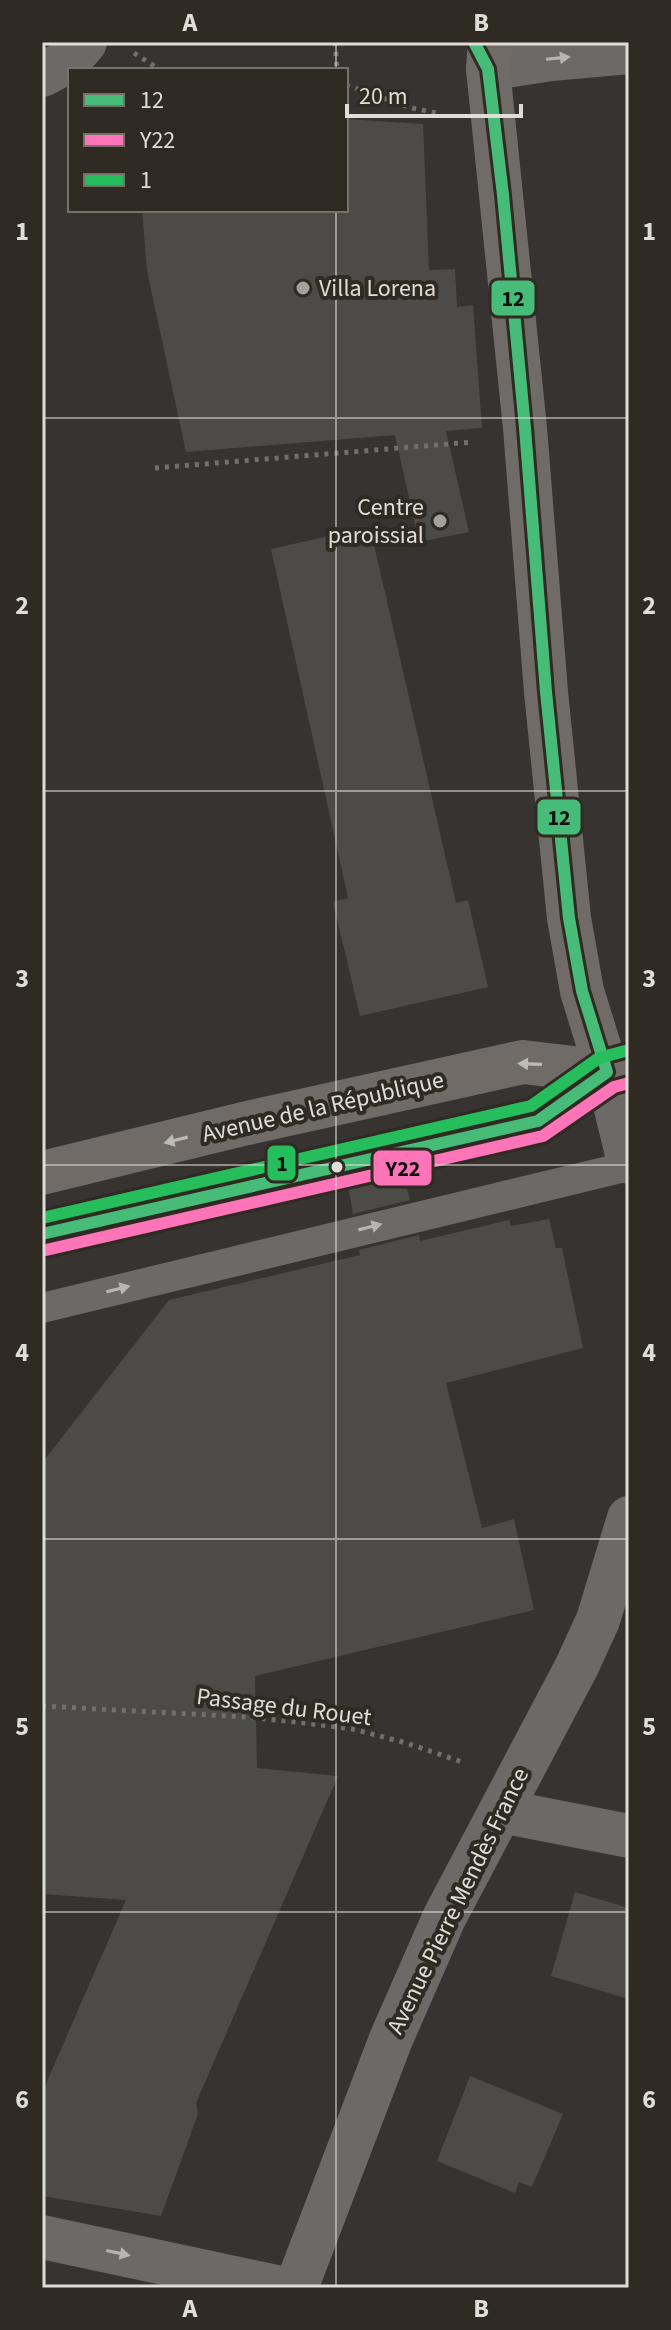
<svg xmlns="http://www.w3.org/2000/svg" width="671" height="2330" viewBox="0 0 671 2330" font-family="'Source Sans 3',sans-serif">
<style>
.building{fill:#4d4b48}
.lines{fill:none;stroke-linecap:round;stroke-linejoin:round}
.path{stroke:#726f6c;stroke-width:5;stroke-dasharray:4 6;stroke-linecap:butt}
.lane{stroke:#6d6966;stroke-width:30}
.street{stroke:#6d6966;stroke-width:44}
.secondary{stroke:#706b67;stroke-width:44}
.bus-1-casing{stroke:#2f2a22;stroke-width:18}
.bus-2-casing{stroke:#2f2a22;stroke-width:18}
.bus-3-casing{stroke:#2f2a22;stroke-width:18}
.bus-1{stroke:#46bc78;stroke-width:12}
.bus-2{stroke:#fd75b8;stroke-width:12}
.bus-3{stroke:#26bd5c;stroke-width:12}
.oneway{fill:#b8b4b0}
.oneway2{fill:#bebab6}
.grid{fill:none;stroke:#e0dcd8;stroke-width:2;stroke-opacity:0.55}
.poi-dot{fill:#a4a19d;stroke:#2f2a22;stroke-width:3}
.bus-dot{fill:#e0dcd8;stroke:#2f2a22;stroke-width:3}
.labels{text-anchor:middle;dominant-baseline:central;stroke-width:8;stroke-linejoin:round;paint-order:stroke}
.poi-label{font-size:24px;fill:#e0dcd8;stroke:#2f2a22;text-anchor:start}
.street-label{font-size:24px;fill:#e0dcd8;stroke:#2f2a22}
.line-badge{stroke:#2f2a22;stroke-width:3}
.pale-badge-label{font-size:22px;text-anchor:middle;font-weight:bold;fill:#111}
.neatline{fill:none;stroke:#e0dcd8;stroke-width:3}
.grid-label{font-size:26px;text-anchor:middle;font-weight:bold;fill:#e0dcd8}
</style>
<rect width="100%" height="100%" fill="#363330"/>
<!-- building -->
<path class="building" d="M346,119L423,124L429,270L455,269L457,307L473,305L482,428L446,431L469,532L419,542L395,435L186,452L147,271L142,210H346Z
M370,527L456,903L468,900L488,987L360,1016L333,902L348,898L271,549Z
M404,1177L410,1200L353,1214L349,1190Z
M549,1219L556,1248H562L583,1348L446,1383L482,1528L514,1519L534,1610L255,1676L257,1768L338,1776L196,2103L198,2114L161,2216L42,2196V2098L48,2079L126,1900L42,1894V1463L169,1300L360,1255L359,1250L419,1235L420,1241L509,1220L511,1226Z
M575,1892L629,1908V1999L551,1976Z
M470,2076L563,2114L532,2187L519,2182L515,2193L437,2161Z"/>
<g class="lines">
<!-- path -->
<path class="path" d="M335,42L337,70
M134,53L160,70
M346,85L412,108L441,114
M155,468L473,442
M42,1706L246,1717L305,1723L353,1729L406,1743L465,1763"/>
<!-- lane -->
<path class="lane" d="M42,1308L629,1166"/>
<!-- street -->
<path class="street" d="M488,69L551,59L629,52
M42,75C60,66 73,58 85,42
M607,1072L629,1162
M501,1811L629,1836
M42,2237L281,2288
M296,2288L391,2039L444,1918L577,1666L598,1620L629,1518"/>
<!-- secondary -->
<path class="secondary" d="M490,42L488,69L525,428L546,692L569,918L582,991L607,1072
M42,1173L243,1124L523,1062L607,1072L629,1067
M42,1234L538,1121L607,1072"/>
<defs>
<path id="bus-1" d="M474,42L488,69L503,195L525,428L546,692L569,918L582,991L607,1072
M42,1234L538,1121L607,1072"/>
<path id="bus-2" d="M46,1250L543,1136L614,1087L629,1083"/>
<path id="bus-3" d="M42,1218L531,1106L599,1058L625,1051"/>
</defs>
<!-- bus-1 casing -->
<use href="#bus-1" class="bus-1-casing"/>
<!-- bus-2 casing -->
<use href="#bus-2" class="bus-2-casing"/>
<!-- bus-3 casing -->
<use href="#bus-3" class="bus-3-casing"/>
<!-- bus-1 -->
<use href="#bus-1" class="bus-1"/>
<!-- bus-2 -->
<use href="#bus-2" class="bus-2"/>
<!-- bus-3 -->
<use href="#bus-3" class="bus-3"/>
</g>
<!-- one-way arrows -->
<defs><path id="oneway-solid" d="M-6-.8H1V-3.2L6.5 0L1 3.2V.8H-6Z" transform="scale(2)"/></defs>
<g class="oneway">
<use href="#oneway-solid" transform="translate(558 58) rotate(-6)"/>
<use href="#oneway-solid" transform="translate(370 1227) rotate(-14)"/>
<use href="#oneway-solid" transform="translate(118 1289) rotate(-14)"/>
<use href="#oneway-solid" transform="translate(118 2253) rotate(12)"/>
</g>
<g class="oneway2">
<use href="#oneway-solid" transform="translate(530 1064) rotate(-178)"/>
<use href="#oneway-solid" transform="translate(176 1140) rotate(166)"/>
</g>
<!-- grid -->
<path class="grid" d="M336,42V70M336,210V2288M42,418H629M42,791H629M42,1165H629M42,1539H629M42,1912H629"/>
<!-- markers -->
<g class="poi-dot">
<circle cx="303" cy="288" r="8"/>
<circle cx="440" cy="521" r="8"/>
</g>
<circle class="bus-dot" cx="337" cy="1167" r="7"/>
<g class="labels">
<!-- poi labels -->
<g class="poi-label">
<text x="319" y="288">Villa Lorena</text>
<text x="424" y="507" text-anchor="end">Centre<tspan x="424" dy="28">paroissial</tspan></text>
</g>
<!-- street labels -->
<g class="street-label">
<text transform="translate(323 1107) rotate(-13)">Avenue de la République</text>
<text transform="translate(284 1707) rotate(7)">Passage du Rouet</text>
<text transform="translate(458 1901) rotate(-64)">Avenue Pierre Mendès France</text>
</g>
</g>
<g class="line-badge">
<rect x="490" y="279" width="46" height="38" rx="8" fill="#46bc78"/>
<rect x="536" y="798" width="46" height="38" rx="8" fill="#46bc78"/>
<rect x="266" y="1144" width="31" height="38" rx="8" fill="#26bd5c"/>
<rect x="372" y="1149" width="61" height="38" rx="8" fill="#fd75b8"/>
</g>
<g class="pale-badge-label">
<text x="513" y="306">12</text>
<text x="559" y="825">12</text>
<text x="282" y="1171">1</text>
<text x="403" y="1176">Y22</text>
</g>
<!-- border -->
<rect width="671" height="2330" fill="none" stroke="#2f2a22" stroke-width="88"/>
<!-- legend -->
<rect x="68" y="68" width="280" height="144" fill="#2f2a22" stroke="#76716b" stroke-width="2"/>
<rect x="84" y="94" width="40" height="12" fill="#46bc78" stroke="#76716b" stroke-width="2"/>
<text x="140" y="108" font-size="24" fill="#e0dcd8">12</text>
<rect x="84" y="134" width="40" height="12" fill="#fd75b8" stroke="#76716b" stroke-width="2"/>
<text x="140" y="148" font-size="24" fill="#e0dcd8">Y22</text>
<rect x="84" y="174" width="40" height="12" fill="#26bd5c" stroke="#76716b" stroke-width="2"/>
<text x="140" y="188" font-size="24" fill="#e0dcd8">1</text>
<!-- scale -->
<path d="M347 104v12h174v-12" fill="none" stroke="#e0dcd8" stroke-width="4"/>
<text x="359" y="104" font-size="24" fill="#e0dcd8" stroke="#2f2a22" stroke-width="6" paint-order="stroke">20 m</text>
<rect x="44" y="44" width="583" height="2242" class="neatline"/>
<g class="grid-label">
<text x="190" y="31">A</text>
<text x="481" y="31">B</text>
<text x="22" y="240">1</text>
<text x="649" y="240">1</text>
<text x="22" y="614">2</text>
<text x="649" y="614">2</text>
<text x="22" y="987">3</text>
<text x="649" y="987">3</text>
<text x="22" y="1361">4</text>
<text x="649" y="1361">4</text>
<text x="22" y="1735">5</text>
<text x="649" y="1735">5</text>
<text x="22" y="2108">6</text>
<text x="649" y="2108">6</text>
<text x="190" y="2317">A</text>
<text x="481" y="2317">B</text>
</g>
</svg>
